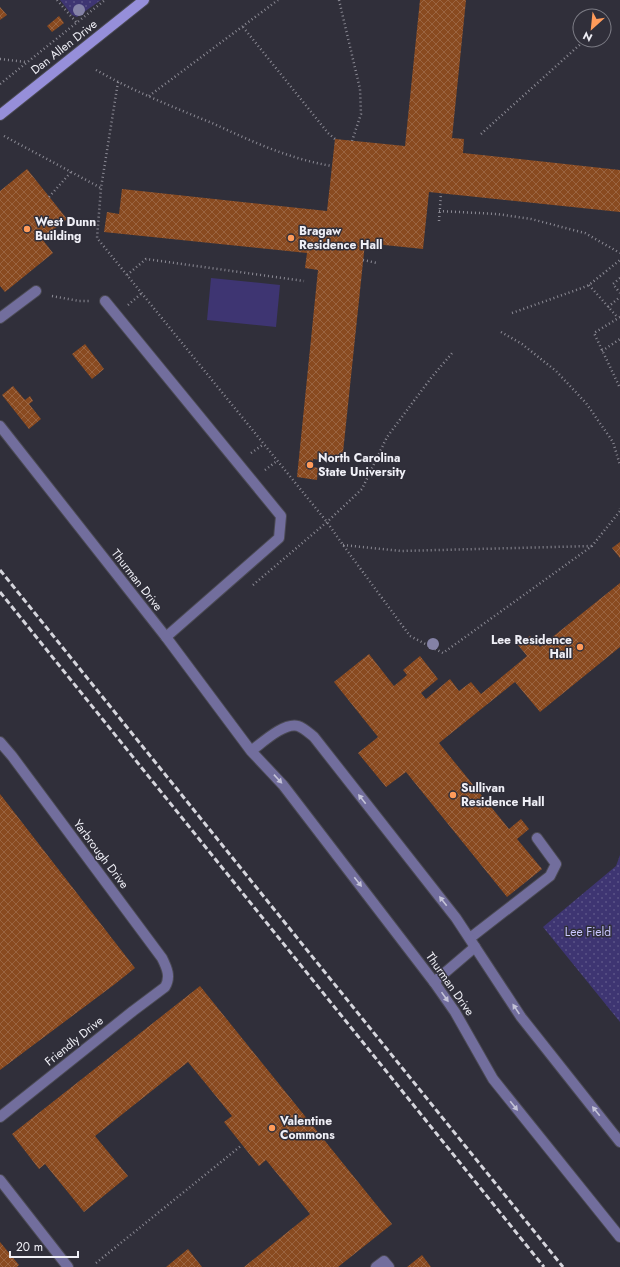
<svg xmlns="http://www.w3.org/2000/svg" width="620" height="1267" viewBox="0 0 620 1267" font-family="Jost,sans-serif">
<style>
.grass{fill:url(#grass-dots)}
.pitch{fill:#3e3572}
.building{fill:url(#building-cross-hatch)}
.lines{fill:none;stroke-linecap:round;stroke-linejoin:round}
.lane-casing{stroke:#4b4a54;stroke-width:12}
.street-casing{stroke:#4b4a54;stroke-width:12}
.secondary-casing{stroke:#4b4a54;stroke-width:12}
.path{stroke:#8c8b95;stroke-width:2.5;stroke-dasharray:1 3;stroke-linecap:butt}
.lane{stroke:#726e9d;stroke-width:10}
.street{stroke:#726e9d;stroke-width:10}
.secondary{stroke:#968fda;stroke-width:10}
.rail{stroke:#d5d5dc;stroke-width:3;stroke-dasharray:6 3;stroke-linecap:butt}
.tree{fill:#8482a6}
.oneway{fill:#c3c2d7}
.poi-dot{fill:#ff9b5a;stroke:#302f3a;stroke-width:1.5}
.labels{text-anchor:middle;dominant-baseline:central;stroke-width:3;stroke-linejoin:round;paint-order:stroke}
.street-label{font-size:12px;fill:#efeff6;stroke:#302f3a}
.poi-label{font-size:12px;font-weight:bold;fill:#efeff6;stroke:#302f3a;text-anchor:start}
.park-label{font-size:12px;fill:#c9c6fe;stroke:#302f3a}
</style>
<defs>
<pattern id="grass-dots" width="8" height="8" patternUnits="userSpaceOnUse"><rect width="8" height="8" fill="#3e3572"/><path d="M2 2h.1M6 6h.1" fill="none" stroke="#5a5387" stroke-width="1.8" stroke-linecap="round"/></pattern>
<pattern id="building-cross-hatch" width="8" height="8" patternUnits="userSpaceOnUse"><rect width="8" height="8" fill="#894a20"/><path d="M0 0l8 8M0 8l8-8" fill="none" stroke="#9a6441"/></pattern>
</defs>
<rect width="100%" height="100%" fill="#302f3a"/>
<!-- grass -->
<path class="grass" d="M60,0H101L77,17L72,15Z
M620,855V1022L543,927L616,866Z"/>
<!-- pitch -->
<path class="pitch" d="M211,278L280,285L276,327L207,320Z"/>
<!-- building -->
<path class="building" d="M420,0H466L452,138L464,139L463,153L620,170V212L429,192L423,249L365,243L342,462L313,459V467L318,468L317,480L297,477L318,270L305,268L307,253L104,232L107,212L119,214L122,189L327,211L335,139L405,146Z
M0,7L7,15L0,20Z
M59,16L64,23L52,32L47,26Z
M27,169L67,219L42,239L53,253L5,292L0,286V191Z
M85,344L104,369L92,379L72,354Z
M13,386L25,400L30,396L33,401L29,404L41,419L29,429L2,395Z
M620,542V558L612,548Z
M620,583V647L540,712L515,682L439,743L509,829L521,819L529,829L517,839L542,869L507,897L406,772L386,787L358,753L378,737L334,682L369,654L394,686L407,675L403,670L420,656L438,679L421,693L426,699L450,679L459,691L471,682L481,694L527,656L518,645L530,636L540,647Z
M0,794L135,968L115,984L0,1070Z
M200,986L392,1224L338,1267H244L310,1214L266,1160L259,1166L224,1122L232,1116L188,1062L95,1136L128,1176L84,1212L45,1164L39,1169L12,1134Z
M0,1242L19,1265L17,1267H0Z
M188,1249L202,1267H166Z
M422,1255L431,1267H407Z"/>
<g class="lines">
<defs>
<path id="lane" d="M105,301L281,516L279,538L166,637
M0,318L36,291
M470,938L550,876L556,864L537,838
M434,982L475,947
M376,1267L384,1261L389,1267"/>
<path id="street" d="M0,426L166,637L251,751L283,785L434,982L455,1012L493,1079L620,1237
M0,742L12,756L162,958C167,968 171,977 165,987L133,1011L0,1117
M251,751C262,743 284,722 298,726C304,728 309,733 314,737L456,918L521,1017L620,1142
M0,1180L68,1267"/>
<path id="secondary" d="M0,115L144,0"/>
</defs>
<!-- lane casing -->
<use href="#lane" class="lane-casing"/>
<!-- street casing -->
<use href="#street" class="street-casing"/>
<!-- secondary casing -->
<use href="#secondary" class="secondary-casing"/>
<!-- path -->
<path class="path" d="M57,0L76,22
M339,0L360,89L361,114L352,141
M604,23L605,21
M243,27L328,133L335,139
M0,59L26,62
M96,70C133,91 173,107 212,123C251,141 289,159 332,166
M118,82L101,188L97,238L327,522L343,545L410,636L443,653L592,546L620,511V508
M0,84L105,0
M149,96L278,0
M481,134L585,40
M4,136L101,188
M49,197L71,172
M439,211L497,214L531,219L585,233L620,253
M439,221L441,193
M363,260L377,263
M127,275L146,259L304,281
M620,278L613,284L620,293
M589,285L618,318
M52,296L79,301H90
M128,305L142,293
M608,307L620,297
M512,313L582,288L589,285L620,260
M620,317L594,333L620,388
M501,332L522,344L556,371L586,403L613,442L620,465
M602,351L620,339
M251,453L264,444
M265,470L277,461
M343,545L401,551L592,546
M253,585L327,522L362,489L387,437L431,378L453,352
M96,1263L242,1145"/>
<!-- lane -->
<use href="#lane" class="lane"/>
<!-- street -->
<use href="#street" class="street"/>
<!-- secondary -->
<use href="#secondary" class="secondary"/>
<!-- rail -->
<path class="rail" d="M0,570L563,1267
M0,592L544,1267"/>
</g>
<!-- trees -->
<g class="tree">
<circle cx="79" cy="10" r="6"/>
<circle cx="433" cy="644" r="6"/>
</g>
<!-- one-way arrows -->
<defs><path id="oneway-solid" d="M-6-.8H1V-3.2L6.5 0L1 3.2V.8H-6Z"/></defs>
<g class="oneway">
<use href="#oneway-solid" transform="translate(278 779) rotate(47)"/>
<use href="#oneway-solid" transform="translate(362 799) rotate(-128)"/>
<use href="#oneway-solid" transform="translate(358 882) rotate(52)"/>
<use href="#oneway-solid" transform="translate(443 901) rotate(-128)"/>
<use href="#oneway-solid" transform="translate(445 997) rotate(55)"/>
<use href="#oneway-solid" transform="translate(516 1009) rotate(-124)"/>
<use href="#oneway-solid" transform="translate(514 1106) rotate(51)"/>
<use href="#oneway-solid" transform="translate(596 1111) rotate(-129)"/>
</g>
<!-- markers -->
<g class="poi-dot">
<circle cx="27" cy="229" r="4"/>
<circle cx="291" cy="238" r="4"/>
<circle cx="310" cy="465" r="4"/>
<circle cx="580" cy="647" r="4"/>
<circle cx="453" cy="795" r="4"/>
<circle cx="272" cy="1128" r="4"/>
</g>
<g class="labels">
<!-- street labels -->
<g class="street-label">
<text transform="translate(64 47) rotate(-38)">Dan Allen Drive</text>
<text transform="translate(137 580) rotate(52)">Thurman Drive</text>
<text transform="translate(101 854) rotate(53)">Yarbrough Drive</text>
<text transform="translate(450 984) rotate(55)">Thurman Drive</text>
<text transform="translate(74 1041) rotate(-39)">Friendly Drive</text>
</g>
<!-- poi labels -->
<g class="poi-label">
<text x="35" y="222">West Dunn<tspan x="35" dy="14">Building</tspan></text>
<text x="299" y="231">Bragaw<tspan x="299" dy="14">Residence Hall</tspan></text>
<text x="318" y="458">North Carolina<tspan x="318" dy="14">State University</tspan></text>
<text x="572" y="640" text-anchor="end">Lee Residence<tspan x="572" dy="14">Hall</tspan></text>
<text x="461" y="788">Sullivan<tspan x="461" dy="14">Residence Hall</tspan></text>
<text x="280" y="1121">Valentine<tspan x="280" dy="14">Commons</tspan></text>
</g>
<!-- park labels -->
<g class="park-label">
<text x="588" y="932">Lee Field</text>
</g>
</g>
<!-- north arrow -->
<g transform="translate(592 28) rotate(207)"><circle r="19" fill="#302f3a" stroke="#7c7c85"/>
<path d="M0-3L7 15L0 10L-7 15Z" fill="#ff9b5a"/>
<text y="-6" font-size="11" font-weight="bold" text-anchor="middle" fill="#efeff6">N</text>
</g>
<!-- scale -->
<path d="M10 1251v6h68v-6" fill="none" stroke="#efeff6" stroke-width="2"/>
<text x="16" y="1251" font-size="12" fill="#efeff6" stroke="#302f3a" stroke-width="3" paint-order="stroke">20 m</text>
</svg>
